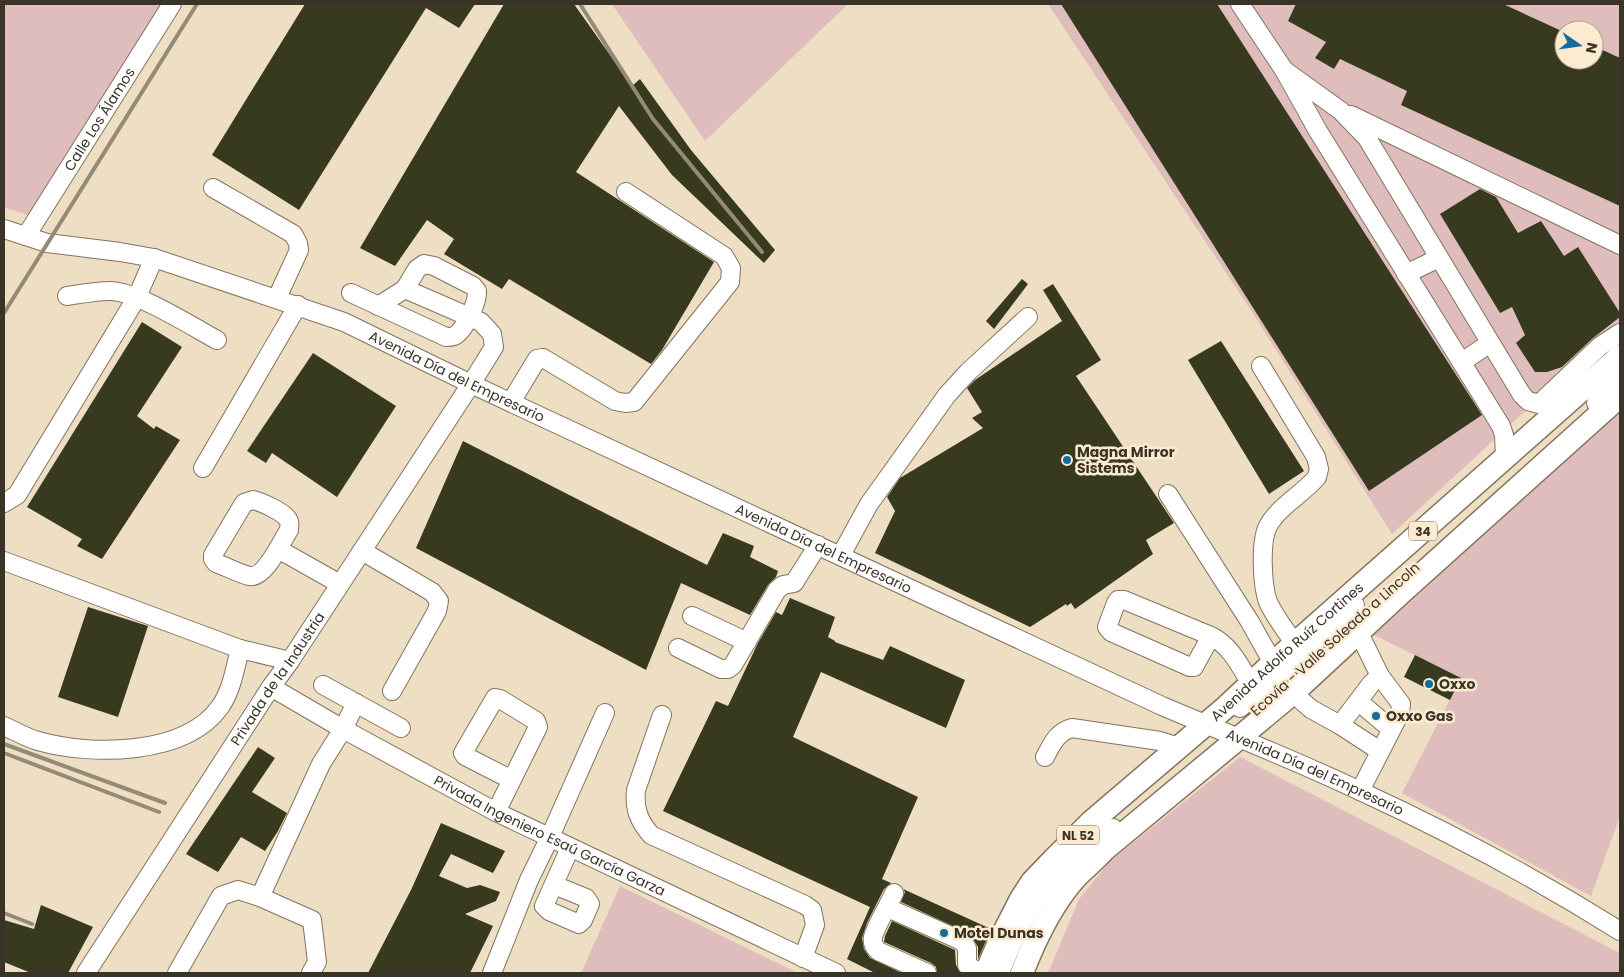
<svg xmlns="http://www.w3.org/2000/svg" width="1624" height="977" viewBox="0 0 1624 977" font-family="Poppins,sans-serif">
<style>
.green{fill:#e0bdbd;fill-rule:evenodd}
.building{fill:#383a20}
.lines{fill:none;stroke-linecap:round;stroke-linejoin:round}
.minor-casing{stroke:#83745c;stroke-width:20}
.major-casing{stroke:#83745c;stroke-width:25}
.minor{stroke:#fff;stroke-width:18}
.major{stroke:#fff;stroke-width:22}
.rail{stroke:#958a77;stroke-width:4}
.poi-dot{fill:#156d9d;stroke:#fcebd0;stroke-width:2}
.labels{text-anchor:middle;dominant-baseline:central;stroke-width:5;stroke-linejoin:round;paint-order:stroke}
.shield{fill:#fcebd0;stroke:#746a5a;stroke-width:1}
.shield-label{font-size:12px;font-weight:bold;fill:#393328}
.street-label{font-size:14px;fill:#393328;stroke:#fcebd0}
.poi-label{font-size:14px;font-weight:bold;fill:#393328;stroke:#fcebd0;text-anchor:start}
</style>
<rect width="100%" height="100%" fill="#eedec3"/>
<!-- green -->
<path class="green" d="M4,4H165L30,216L4,207Z
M612,4H848L705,141Z
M1048,4H1620V326L1589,352L1392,534L1252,312ZM1564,30H1594V60H1564Z
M1620,412V816L1591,896L1402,793L1461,678L1374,635Z
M1240,757L1620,953V973H1048L1079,899L1110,861Z
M620,886L798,973H581Z"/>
<!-- building -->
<path class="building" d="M305,4H475L459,28L426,8L299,210L212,155Z
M504,4H574L632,86L640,79L691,150L775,250L764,263L672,175L619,106L576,172L714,262L662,350L651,364L509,279L502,289L444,254L454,239L427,220L395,266L360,248Z
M1061,4H1217L1482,415L1369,491Z
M1296,4H1503L1564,32V60H1594V46L1620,58V206L1401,105L1407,91L1340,59L1334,69L1315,58L1326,42L1288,21Z
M1480,189L1496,197L1518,233L1541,221L1564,256L1578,247L1620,313V317L1593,338L1562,367L1547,372H1535L1516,343L1525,335L1512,307L1500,313L1440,214Z
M1022,279L1028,284L994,329L986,321Z
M1053,284L1101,360L1076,376L1174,523L1146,540L1153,554L1075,609L1071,603L1067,606L1066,604L1030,627L875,553L895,511L887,497L900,478L983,428L972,418L982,412L967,388L975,380L1062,321L1043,290Z
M142,322L182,347L137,416L154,429L156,426L180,440L102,559L77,546L82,539L27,507Z
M1221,341L1304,471L1269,494L1188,360Z
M313,353L396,406L337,497L272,453L266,463L247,451Z
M463,441L707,565L723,533L754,546L750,557L778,571L776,577L768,585L750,615L681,583L646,670L416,548Z
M790,598L835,617L828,637L835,641V642L883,660L890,646L965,680L946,728L821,672L793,737L918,797L882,879L891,883L884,889L867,923L862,938L864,949L870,958L902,973H875L847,959L870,907L663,811L716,701L728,706L758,643L776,612L782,615Z
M88,607L148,626L118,717L58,697Z
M1415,655L1461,678L1450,700L1404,677Z
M258,747L275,758L252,792L287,813L278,831L265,851L241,837L218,872L186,854Z
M441,823L505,851L493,873L451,854L439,876L467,888L480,885L500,892L496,901L465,914L493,926L470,973H368L411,890Z
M903,889L991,929L978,959V947L970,934L901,902L905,892Z
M41,905L93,927L68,973H31L4,962V920L34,929Z
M892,921L955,950L956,965L961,973H937L936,967L931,963L884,942L885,936Z"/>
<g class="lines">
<defs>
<g id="minor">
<path d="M1240,4L1284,70"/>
<path d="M1351,115L1620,245"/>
<path d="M213,188L293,234L298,243L299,250L277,298"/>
<path id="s1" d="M4,229L47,243L120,252L154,258L344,322L471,384L1162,706C1228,734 1295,760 1360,791C1449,832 1537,879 1620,931"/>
<path id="s2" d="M26,236L172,4"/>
<path d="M1406,274L1439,258"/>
<path d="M351,293L446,337C449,337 451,337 454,336C464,332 478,302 477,291L473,286L434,266L424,264L417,269L405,289"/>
<path d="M67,296C81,294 96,291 109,291C135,290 193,327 217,340"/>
<path d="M1462,362L1490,343"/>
<path d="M1261,366L1316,457L1319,469L1317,477C1303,494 1279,506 1268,526C1260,541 1262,585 1268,602C1275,617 1286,631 1295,644"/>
<path d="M511,402L537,359L543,358L615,401L625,403L634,402L730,282L731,268L724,256L626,192"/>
<path d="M1596,403L1620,381"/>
<path d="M1505,458L1504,435L1501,426L1318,131L1284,70L1341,111L1367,138L1522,395L1528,401L1539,404L1600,346L1620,333"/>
<path d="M203,468L298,305"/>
<path d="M1168,494L1250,622L1273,663"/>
<path d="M253,500C262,502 281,511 287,518C291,522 289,526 289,530C281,542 265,579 249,576C238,573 227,567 216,563L213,559V555L244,503Z"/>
<path d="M4,503L17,495L137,297L154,258"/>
<path d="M278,549L340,584"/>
<path d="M362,551L432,592L439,601L437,611L392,691"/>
<path d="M841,555L869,504L947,395L968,372L1028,317"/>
<path d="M4,561L240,649L290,661"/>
<path d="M692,616L747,642"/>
<path d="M1359,633L1380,676L1401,704L1400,713L1360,791"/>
<path d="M1211,636L1194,667H1190L1111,632L1107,627L1116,603L1118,600H1124L1211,636C1231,646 1240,666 1251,684"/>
<path d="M678,648L721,669H728L733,665L777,590L783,585L794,583L818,545"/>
<path d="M323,685L401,728"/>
<path id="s3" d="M271,687L343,729L496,812L836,973"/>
<path d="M1293,693L1311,709L1340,725L1371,684L1380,676"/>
<path d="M1359,702L1391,729"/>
<path d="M1240,708L1279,675L1355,605"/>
<path d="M662,715L636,790C634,809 639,821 651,835L805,905L812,910L815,925L803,958"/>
<path d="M1340,725L1380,751"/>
<path d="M4,726C15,731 27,738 38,741C91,756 185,756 220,707C232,690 235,668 240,649"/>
<path d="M1045,757C1052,744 1057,732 1072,728L1160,741L1179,747"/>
<path d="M496,812L538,727L536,721L500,699L495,698L463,753L465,756L512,780"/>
<path d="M1057,880L1093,845L1113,828"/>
<path d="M554,885L586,898L590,904L583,920L579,924L549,911L544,906L570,848"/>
<path d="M894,893C889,905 876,925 873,937C872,942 874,947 878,951L927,973"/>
<path d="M260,897L321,764L343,729L356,703"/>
<path d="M888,908L962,941L967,948V965L980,973"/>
<path id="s4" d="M86,973L271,687L290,661L471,384L494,347L492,334L481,322L405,289L378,306"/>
<path d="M177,973L221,896L238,890L260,897L312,920L317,962L311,973"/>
<path d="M492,973L529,880L549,839L605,713"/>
<path d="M1000,973C1015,935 1033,896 1061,865"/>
</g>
<g id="major">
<path id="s5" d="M986,973L999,942L1021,899L1032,882L1054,859L1091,822L1226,707L1273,663L1620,356"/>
<path d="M1022,973C1035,939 1052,903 1077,876C1086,867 1096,859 1105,849L1293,693L1402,592L1620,396"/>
</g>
</defs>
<!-- minor casing -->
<use href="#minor" class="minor-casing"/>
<!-- major casing -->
<use href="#major" class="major-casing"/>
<!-- minor -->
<use href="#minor" class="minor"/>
<!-- major -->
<use href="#major" class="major"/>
<!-- rail -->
<path class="rail" d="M580,4L653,119L762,252
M4,313L197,4
M4,744L165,803
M4,753L159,812
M4,913L32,924"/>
</g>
<!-- markers -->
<g class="poi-dot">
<circle cx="1067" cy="460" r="5"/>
<circle cx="1429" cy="684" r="5"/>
<circle cx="1376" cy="716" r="5"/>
<circle cx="944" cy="933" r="5"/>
</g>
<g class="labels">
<!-- shield labels -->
<g class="shield">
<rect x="1409" y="521.5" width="28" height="19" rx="4"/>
<rect x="1057" y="825.5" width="42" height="19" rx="4"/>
</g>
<g class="shield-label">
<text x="1423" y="531">34</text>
<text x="1078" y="835">NL 52</text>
</g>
<!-- street labels -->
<g class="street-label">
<text stroke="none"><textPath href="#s2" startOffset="138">Calle Los Álamos</textPath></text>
<text stroke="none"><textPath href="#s1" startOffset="479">Avenida Día del Empresario</textPath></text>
<text stroke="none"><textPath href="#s1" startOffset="884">Avenida Día del Empresario</textPath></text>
<text transform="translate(1335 639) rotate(-42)">Ecovía - Valle Soleado a Lincoln</text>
<text stroke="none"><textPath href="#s5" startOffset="446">Avenida Adolfo Ruíz Cortines</textPath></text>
<text stroke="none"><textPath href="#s4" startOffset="351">Privada de la Industria</textPath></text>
<text stroke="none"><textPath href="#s1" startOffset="1424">Avenida Día del Empresario</textPath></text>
<text stroke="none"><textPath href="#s3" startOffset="316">Privada Ingeniero Esaú García Garza</textPath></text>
</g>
<!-- poi labels -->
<g class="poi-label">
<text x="1077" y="452">Magna Mirror<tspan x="1077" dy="16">Sistems</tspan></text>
<text x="1439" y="684">Oxxo</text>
<text x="1386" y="716">Oxxo Gas</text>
<text x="954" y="933">Motel Dunas</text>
</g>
</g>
<!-- border -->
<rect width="1624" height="977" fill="none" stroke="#393328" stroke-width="10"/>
<!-- north arrow -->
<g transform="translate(1579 45) rotate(103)"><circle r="24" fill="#fcebd0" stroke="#aea18d"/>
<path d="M0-4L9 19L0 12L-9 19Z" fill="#156d9d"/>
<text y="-8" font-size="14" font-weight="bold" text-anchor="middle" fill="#393328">N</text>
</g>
</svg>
